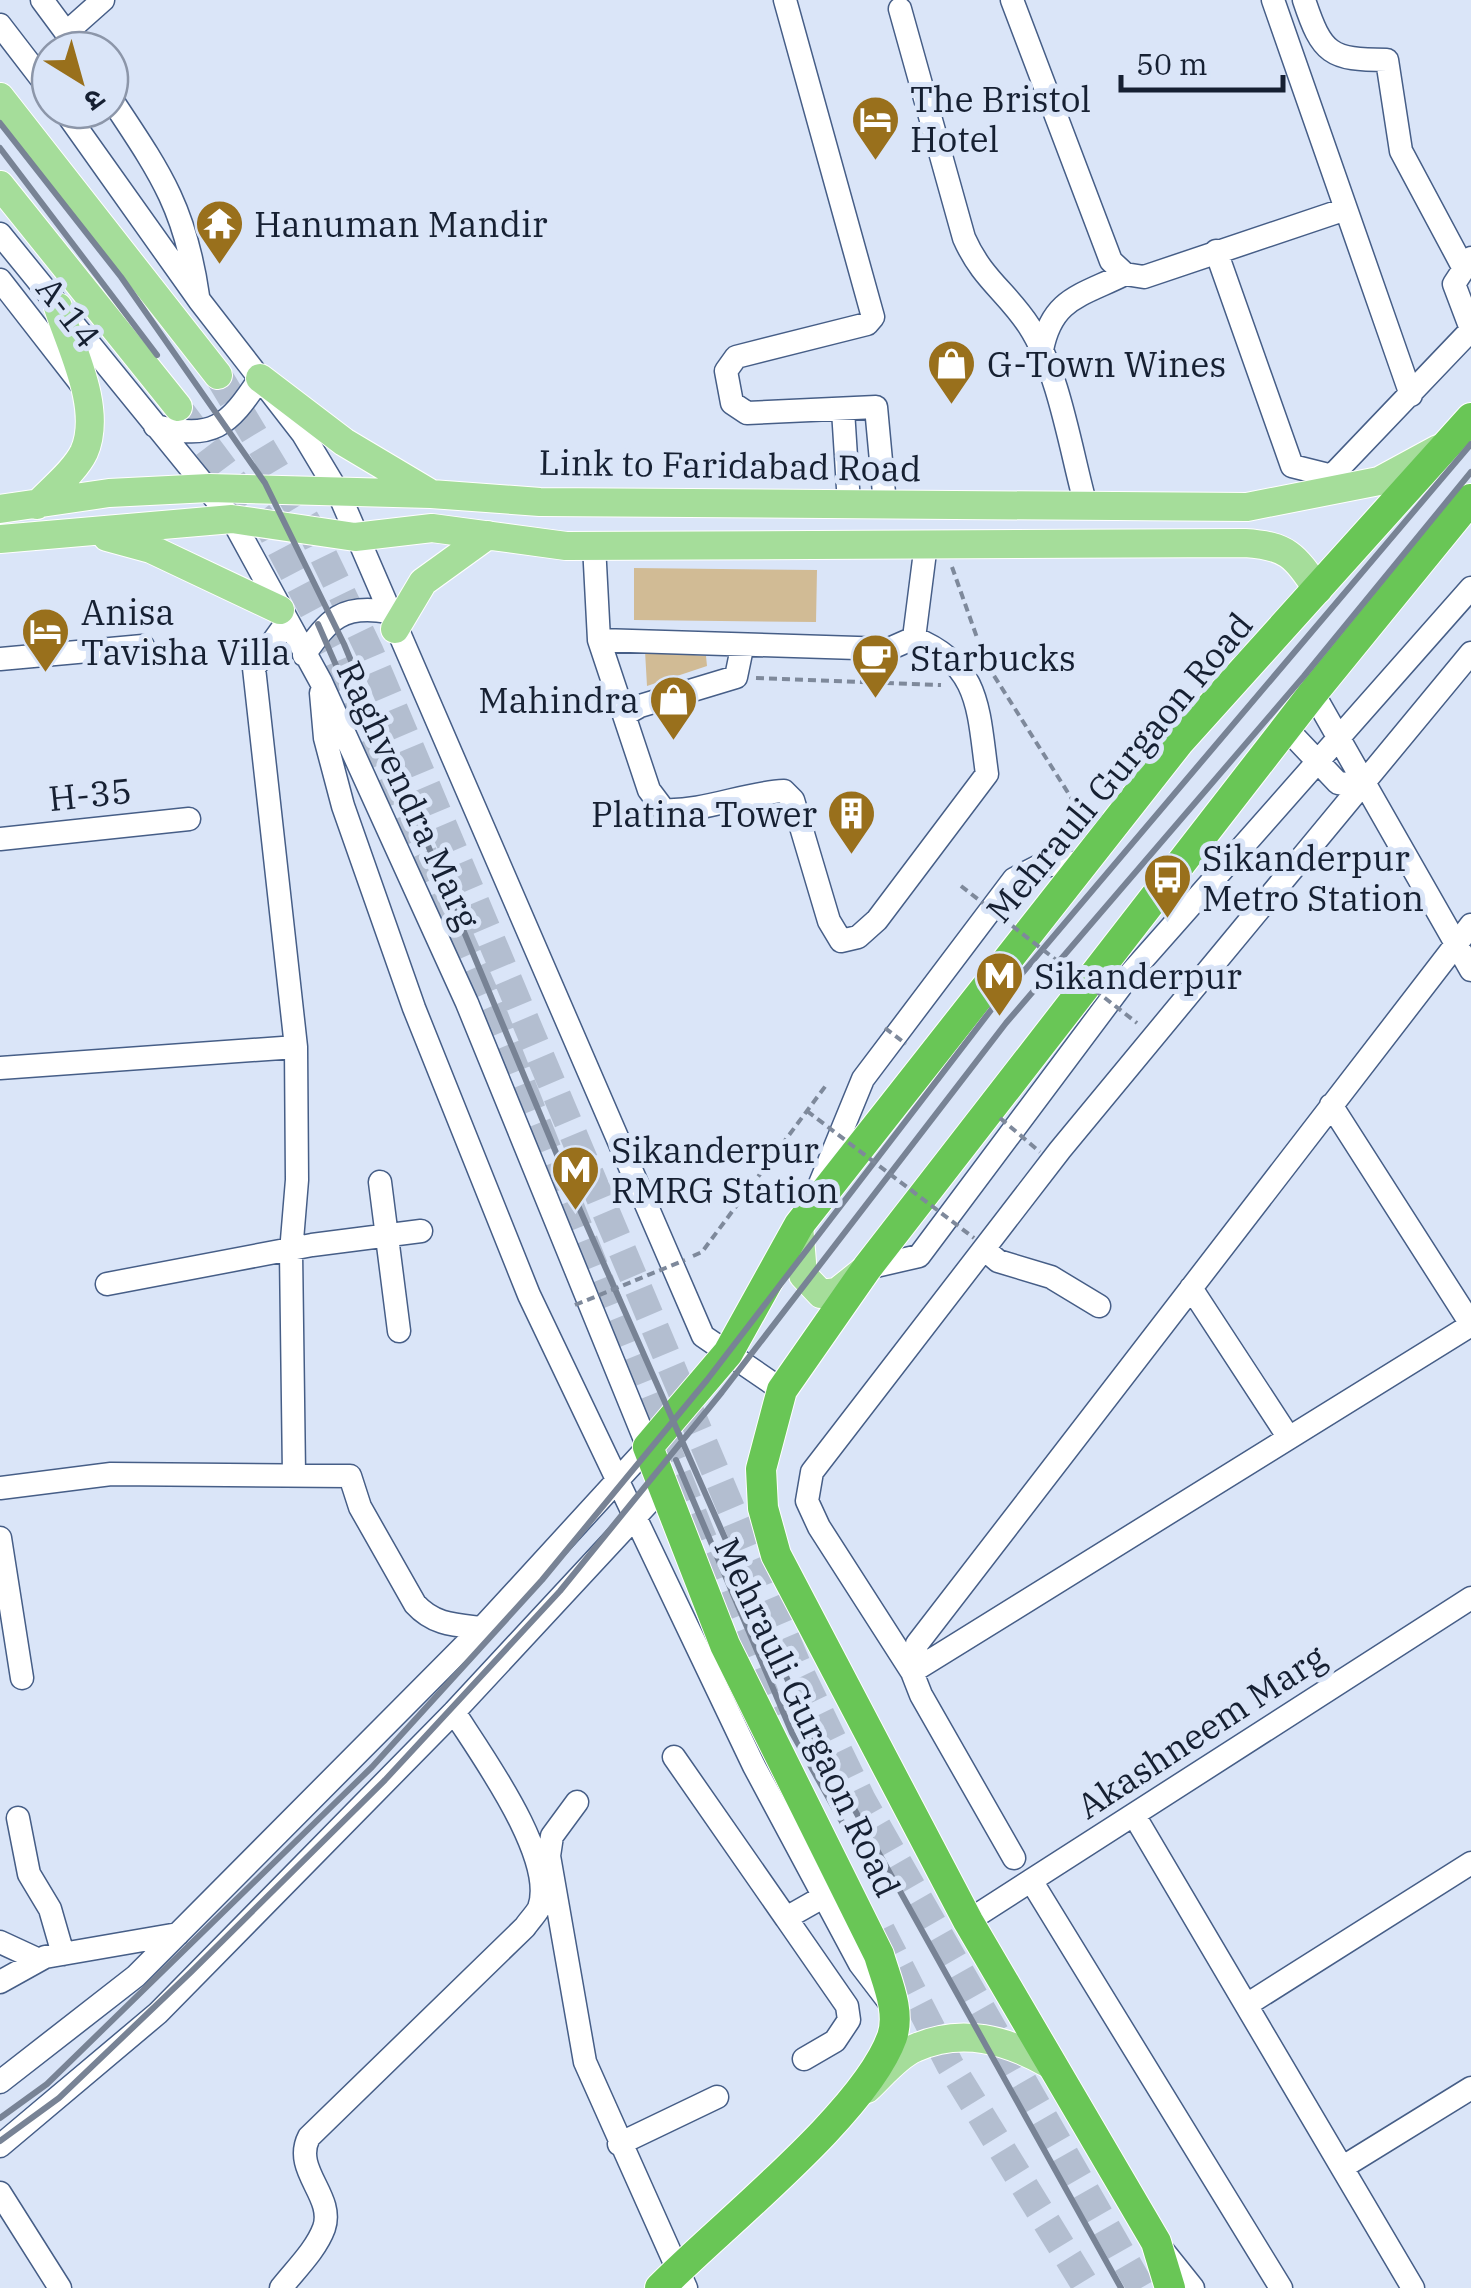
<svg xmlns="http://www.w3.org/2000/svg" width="1471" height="2288" viewBox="0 0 1471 2288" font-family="'IBM Plex Serif','Noto Sans Devanagari',serif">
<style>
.green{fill:#d1bb95}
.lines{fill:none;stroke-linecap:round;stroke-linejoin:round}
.major-tunnel{stroke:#b3bed0;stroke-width:28;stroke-dasharray:28 14;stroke-linecap:butt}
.minor-casing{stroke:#465e87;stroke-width:25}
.major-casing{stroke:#fff;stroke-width:30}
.highway-casing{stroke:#fff;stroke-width:32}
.path{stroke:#7e899b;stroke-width:4;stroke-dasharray:8 5;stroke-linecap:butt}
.minor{stroke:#fff;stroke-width:22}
.major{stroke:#a5dd9a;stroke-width:28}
.highway{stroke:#69c656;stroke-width:30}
.rail{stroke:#788395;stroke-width:6}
.path-bridge{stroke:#7e899b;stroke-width:4;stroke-dasharray:8 5;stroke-linecap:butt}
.labels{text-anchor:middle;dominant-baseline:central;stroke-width:10;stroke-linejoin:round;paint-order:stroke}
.poi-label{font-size:35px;fill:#162032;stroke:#dae5f8;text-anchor:start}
.street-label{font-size:35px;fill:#162032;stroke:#dae5f8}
</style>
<rect width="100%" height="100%" fill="#dae5f8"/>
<!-- green -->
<path class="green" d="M634,568L817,570L816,622L634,620Z
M645,651L706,656L707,666L647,686Z"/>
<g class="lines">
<!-- major-tunnel -->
<path class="major-tunnel" d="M218,375L308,524L369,650L800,1672L862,1800L1141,2288
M182,413L272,532L335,652L493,1013L774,1717
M881,1930L950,2065L1087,2288"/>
<defs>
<path id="minor" d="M42,0L79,50
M785,0L873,317L867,324L736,357L726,371L732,403L747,413L876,407L885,504
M1012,0L1111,261L1125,274L1144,277L1346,209
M1273,0L1411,395
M1304,0C1322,54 1330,60 1387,60L1401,151L1463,267
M900,9L964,238C982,279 1007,292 1029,326C1059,372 1071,452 1086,506
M0,25L50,90
M67,32L103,0
M110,97C159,171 185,206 198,296
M64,110L199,300L303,434L339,494L703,1336L782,1390
M0,234L232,519L321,682L467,1003L648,1447L482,1628L136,1976L0,2082
M1216,251L1292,466L1332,476
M1471,258L1454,284L1471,329
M0,280L81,384
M1042,350C1052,298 1081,296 1125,274
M843,410L849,504
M155,426C213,440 228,427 260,378
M1323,485L1471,330
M594,545L599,640L889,649L914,638L926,544
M287,622L254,668L296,1047L297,1180L291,1252L294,1474
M599,640L624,715
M742,648L736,677L640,706L624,715L649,790L664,810C705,812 743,793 784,791L793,800L829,921L841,941L858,937L877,920L987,774C978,710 981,665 914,638
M304,655C329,619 342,604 388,612
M0,659L143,646
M321,693L325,738L343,806L414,1008L529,1295L754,1766L860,1964L889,2002
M1313,693L1471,970
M1286,728L1338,783L1365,786
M0,839L189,819
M0,1068L296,1047
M1331,1105L1471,1324
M380,1182L399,1331
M817,1191L863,1079L1014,879L1039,866L1084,862
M984,1249L998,1261L1051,1277L1099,1306
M867,1268L919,1256L1130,974L1471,588
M107,1284L312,1245L421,1231
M1191,1288L1289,1438
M0,1488L111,1474L350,1476L360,1507L415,1604C434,1625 455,1625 482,1628
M0,1538L22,1678
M912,1672L819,1527L807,1501L812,1472L1060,1150L1471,653
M912,1672L917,1644L1471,925
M674,1757L786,1918
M577,1802L552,1836L549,1856L585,2062L686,2288
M1134,1815L1413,2288
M18,1818L29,1874L50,1909L63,1954
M1014,1858L921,1695L912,1672L1471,1325
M1032,1882L1281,2288
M968,1921L1471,1598
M0,1942L39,1960
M0,1982L45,1957L178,1934
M1248,2004L1471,1863
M804,2059L835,2041L849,2020L847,2006L786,1918L823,1897
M619,2144L717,2097
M0,2146L158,2013L454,1712L663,1487
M1343,2167L1471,2088
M0,2193L60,2288
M1165,2253L1193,2288
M281,2288C295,2270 316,2250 324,2228C335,2196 292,2170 309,2137L525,1927C529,1921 536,1914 539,1908C557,1858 480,1753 454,1712"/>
<path id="major" d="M0,97L218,375
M0,185L178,407
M260,378L344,442L428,492
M37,505C51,490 75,471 84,452C103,409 71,348 58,307
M0,509L109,493L209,488L431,494L540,502L1247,507L1379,481L1438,449
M107,537L151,549L280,610
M0,539L232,519L355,537L432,528L566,546L1245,543C1288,546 1294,555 1318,590
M395,629L423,582L488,535
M799,1225L803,1275L821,1294L837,1292L862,1272
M867,2089C881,2076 898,2055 915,2048C962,2027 1007,2040 1049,2064"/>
<path id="highway" d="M660,2288C721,2226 865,2113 892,2037C901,2011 886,1980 879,1955L725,1645L648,1447L728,1353L799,1225L1179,742L1471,418
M1170,2288L1156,2242L968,1921L776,1555L763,1508L761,1469L782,1390L867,1268L1313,693L1471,499"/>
</defs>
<!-- minor casing -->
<use href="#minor" class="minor-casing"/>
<!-- major casing -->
<use href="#major" class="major-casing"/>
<!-- highway casing -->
<use href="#highway" class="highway-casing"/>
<!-- path -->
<path class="path" d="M952,567L986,663L1084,818
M756,678L941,685
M658,1176L671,1201
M693,1256L702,1252L827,1084"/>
<!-- minor -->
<use href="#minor" class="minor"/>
<!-- major -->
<use href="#major" class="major"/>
<!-- highway -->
<use href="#highway" class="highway"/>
<!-- rail -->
<path class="rail" d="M0,123L121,277L265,483L344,644L580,1210L808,1726L1121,2288
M0,148L157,355
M318,624L356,711
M676,1460L792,1733L882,1893
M0,2118L47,2084L372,1767L542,1580L707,1380L991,1010L1471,444
M0,2141L59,2098L191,1972L385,1780L560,1591L722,1392L1006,1023L1304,676L1471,472"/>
<!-- path-bridge -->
<path class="path-bridge" d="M961,886L1137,1023
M885,1028L906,1044
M807,1111L974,1238
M1000,1118L1040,1152
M575,1305L685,1260"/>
</g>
<!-- icons -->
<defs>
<symbol id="hotel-pin" viewBox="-11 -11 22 30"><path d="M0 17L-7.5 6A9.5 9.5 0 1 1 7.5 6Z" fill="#99701c" stroke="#dae5f8"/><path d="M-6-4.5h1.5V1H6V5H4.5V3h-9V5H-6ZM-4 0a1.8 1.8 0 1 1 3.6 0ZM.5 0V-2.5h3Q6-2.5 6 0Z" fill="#fff"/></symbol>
<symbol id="temple-pin" viewBox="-11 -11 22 30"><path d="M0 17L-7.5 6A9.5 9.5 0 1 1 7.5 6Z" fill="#99701c" stroke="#dae5f8"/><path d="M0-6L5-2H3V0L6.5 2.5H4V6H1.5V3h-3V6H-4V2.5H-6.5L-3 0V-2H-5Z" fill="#fff"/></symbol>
<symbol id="shop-pin" viewBox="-11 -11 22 30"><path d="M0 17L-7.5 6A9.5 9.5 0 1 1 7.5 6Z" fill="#99701c" stroke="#dae5f8"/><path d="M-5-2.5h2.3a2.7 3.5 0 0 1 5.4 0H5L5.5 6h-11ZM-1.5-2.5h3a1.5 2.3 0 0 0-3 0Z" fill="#fff"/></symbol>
<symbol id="cafe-pin" viewBox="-11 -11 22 30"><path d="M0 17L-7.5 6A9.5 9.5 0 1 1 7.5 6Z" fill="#99701c" stroke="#dae5f8"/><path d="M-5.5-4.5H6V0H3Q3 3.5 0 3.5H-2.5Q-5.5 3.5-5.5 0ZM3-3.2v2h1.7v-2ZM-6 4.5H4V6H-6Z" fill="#fff"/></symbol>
<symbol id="building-pin" viewBox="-11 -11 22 30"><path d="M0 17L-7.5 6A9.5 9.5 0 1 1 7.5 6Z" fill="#99701c" stroke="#dae5f8"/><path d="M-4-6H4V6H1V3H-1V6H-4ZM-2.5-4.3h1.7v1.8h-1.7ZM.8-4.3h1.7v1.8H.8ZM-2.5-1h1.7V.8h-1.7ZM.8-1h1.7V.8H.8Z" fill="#fff"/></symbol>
<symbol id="bus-pin" viewBox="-11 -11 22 30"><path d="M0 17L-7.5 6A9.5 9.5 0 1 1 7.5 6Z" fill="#99701c" stroke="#dae5f8"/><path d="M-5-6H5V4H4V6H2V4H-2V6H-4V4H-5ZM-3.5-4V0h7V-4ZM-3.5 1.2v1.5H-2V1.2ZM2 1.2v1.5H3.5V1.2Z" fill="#fff"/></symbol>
<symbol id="metro-pin" viewBox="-11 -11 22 30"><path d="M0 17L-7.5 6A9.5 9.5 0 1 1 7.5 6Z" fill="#99701c" stroke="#dae5f8"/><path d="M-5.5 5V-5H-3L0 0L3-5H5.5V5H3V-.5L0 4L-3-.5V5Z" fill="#fff"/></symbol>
</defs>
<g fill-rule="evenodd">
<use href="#hotel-pin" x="848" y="92" width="55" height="75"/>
<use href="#temple-pin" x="192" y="196" width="55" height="75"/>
<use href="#shop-pin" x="924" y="336" width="55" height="75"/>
<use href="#hotel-pin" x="18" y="604" width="55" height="75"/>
<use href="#cafe-pin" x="848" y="630" width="55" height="75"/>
<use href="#shop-pin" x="646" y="672" width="55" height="75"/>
<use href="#building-pin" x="824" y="786" width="55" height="75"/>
<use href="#bus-pin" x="1140" y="850" width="55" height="75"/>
<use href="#metro-pin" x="972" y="948" width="55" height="75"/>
<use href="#metro-pin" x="548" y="1142" width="55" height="75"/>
</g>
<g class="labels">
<!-- poi labels -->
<g class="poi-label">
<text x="910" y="99">The Bristol<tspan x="910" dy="40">Hotel</tspan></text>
<text x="254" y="224">Hanuman Mandir</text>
<text x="987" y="364">G-Town Wines</text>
<text x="81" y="612">Anisa<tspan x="81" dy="40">Tavisha Villa</tspan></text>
<text x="910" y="658">Starbucks</text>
<text x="639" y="700" text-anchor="end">Mahindra</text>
<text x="817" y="814" text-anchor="end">Platina Tower</text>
<text x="1202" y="858">Sikanderpur<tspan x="1202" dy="40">Metro Station</tspan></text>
<text x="1034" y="976">Sikanderpur</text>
<text x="611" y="1150">Sikanderpur<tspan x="611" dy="40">RMRG Station</tspan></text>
</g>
<!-- street labels -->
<g class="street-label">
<text transform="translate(69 312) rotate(52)">A-14</text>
<text transform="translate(730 465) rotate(1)">Link to Faridabad Road</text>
<text transform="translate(1119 767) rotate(-50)">Mehrauli Gurgaon Road</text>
<text transform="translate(90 794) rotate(-6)">H-35</text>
<text transform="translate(409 795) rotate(65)">Raghvendra Marg</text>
<text transform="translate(808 1717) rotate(65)">Mehrauli Gurgaon Road</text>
<text transform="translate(1201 1731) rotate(-33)">Akashneem Marg</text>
</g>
</g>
<!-- north arrow -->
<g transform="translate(80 80) rotate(143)"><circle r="48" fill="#dae5f8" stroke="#8c96a9" stroke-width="2.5"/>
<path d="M0-8L18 38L0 25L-18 38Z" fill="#99701c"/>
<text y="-15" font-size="28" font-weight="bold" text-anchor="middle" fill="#162032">उ</text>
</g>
<!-- scale -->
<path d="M1121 75v15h162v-15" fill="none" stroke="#162032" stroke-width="5"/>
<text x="1136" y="75" font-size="30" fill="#162032" stroke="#dae5f8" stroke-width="8" paint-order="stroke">50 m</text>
</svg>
